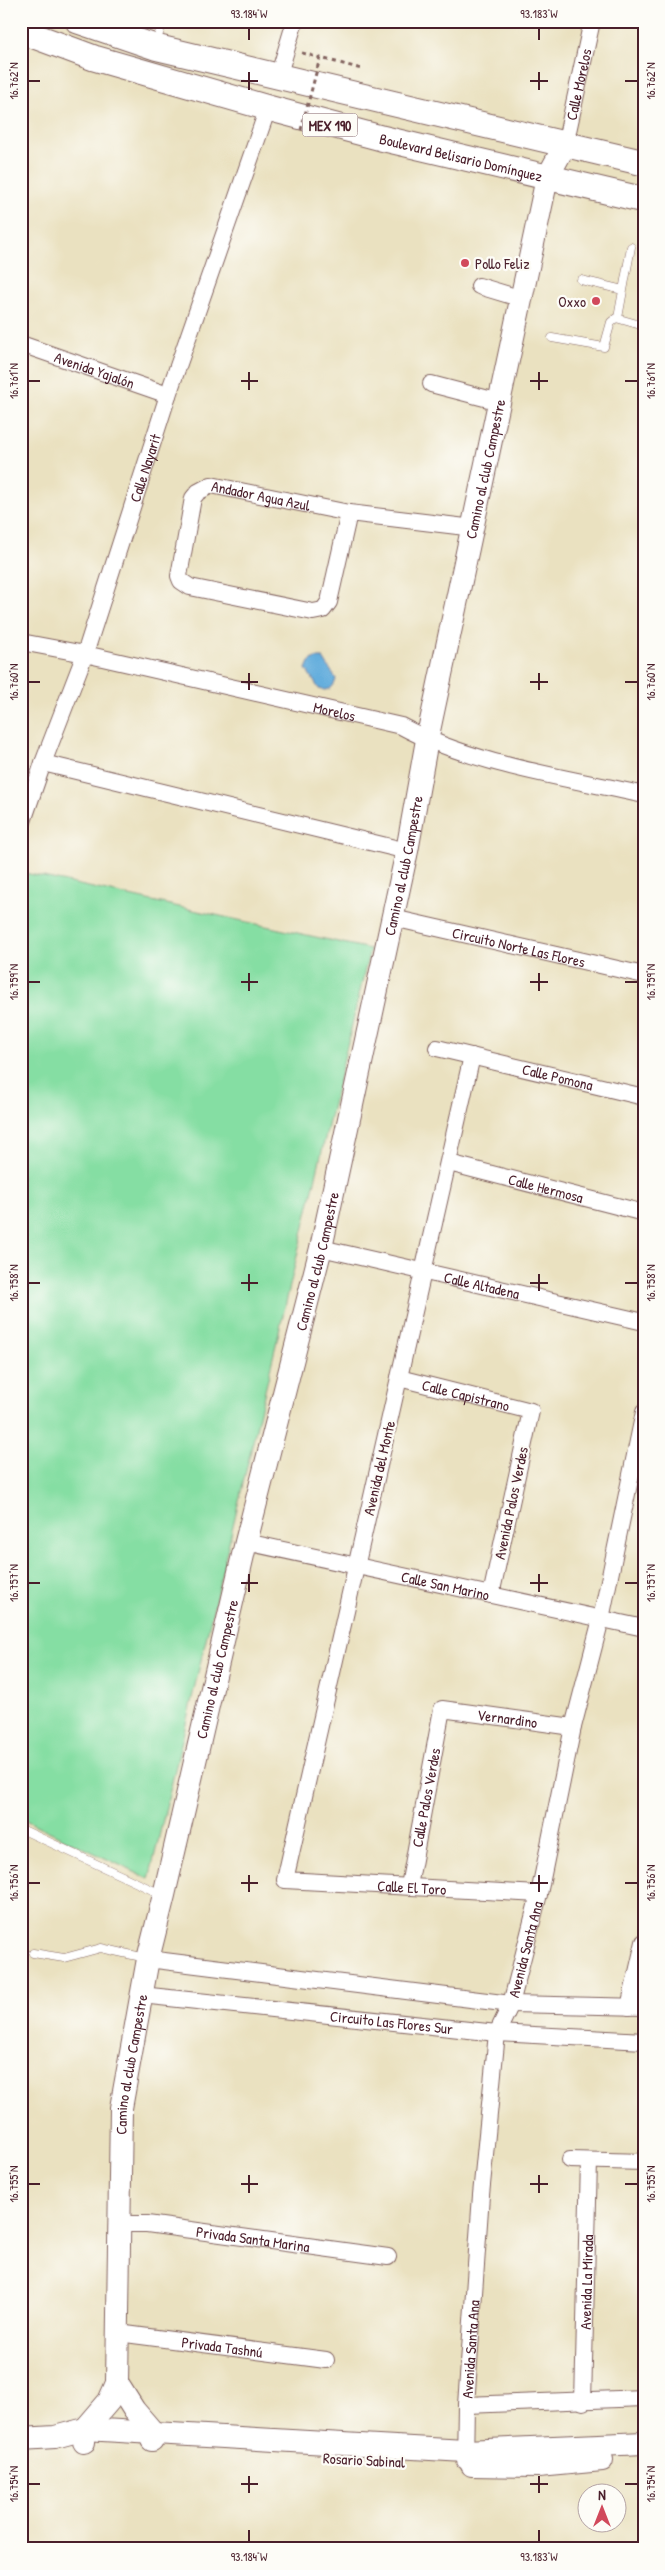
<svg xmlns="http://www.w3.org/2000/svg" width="665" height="2570" viewBox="0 0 665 2570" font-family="'Patrick Hand',sans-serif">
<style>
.green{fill:#85dea3;stroke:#687e67}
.water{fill:#65aedd;stroke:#586684}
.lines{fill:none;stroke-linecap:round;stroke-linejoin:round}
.lane-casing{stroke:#82635f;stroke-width:9}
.street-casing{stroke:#82635f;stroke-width:18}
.secondary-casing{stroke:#82635f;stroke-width:24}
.primary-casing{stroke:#82635f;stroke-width:27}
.path{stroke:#82635f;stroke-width:3;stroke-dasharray:4 4;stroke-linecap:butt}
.lane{stroke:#fff;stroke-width:8}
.street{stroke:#fff;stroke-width:16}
.secondary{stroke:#fff;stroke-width:22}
.primary{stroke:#fff;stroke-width:25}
.path-bridge{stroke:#82635f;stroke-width:3;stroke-dasharray:4 4;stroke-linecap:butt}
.ticks{fill:none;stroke:#4a1f2b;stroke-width:2}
.poi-dot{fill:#d1495b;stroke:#fdfcf7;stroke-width:2}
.labels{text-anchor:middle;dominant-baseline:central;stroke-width:4.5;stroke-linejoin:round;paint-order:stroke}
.shield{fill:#fdfcf7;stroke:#806168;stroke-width:1}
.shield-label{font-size:14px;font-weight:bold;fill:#4a1f2b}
.street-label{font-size:15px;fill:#4a1f2b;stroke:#fdfcf7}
.poi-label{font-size:15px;fill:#4a1f2b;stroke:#fdfcf7;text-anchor:start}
.neatline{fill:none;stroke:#4a1f2b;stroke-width:2}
.ticks-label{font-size:12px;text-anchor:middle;fill:#4a1f2b}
</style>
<rect width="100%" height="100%" fill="#fdfcf7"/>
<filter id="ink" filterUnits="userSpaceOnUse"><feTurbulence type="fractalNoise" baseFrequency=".02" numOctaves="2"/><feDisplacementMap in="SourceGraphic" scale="10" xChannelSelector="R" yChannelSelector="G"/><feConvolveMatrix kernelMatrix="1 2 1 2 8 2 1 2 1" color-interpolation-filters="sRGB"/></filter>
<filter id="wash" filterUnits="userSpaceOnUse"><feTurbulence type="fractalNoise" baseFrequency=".0096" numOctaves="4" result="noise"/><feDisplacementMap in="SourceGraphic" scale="20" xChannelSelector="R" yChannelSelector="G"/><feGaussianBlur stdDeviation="1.12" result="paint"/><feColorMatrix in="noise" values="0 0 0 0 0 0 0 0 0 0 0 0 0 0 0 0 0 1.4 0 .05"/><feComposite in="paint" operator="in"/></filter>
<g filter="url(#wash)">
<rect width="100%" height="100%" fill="#eae1c0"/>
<!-- green -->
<path class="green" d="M25,873L370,949L149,1879L21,1818V1741L31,1712L21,1708V885Z"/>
<!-- water -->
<path class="water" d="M315,658H323L336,679C334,688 328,692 319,689L306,669L309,662Z"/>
</g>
<g filter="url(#ink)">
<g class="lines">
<defs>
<path id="lane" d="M156,43L163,21
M581,280L623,290
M618,318L631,247
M552,338L604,347L611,322L616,318L644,326
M21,1829L163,1895
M33,1953L64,1958L101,1948L146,1958"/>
<g id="street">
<path d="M278,77L295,21"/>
<path id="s1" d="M565,145L592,21"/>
<path d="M479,286L522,299"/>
<path id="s2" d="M21,344L168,395"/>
<path d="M431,384L500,402"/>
<path id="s3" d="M349,513L329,602L323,610L313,612L190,587L181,581L179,576L193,498L198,492L211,485L349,513L474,528"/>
<path id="s4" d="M21,642L85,654L401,726C473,765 564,777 644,795"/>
<path d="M43,763L407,851"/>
<path id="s5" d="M21,827L43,763L85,654L168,395L268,108"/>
<path id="s6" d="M393,918L644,975"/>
<path id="s7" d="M437,1048L644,1097"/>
<path id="s8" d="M472,1056L285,1880L539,1894"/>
<path id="s9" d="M449,1163L644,1213"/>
<path id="s10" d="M321,1248L644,1322"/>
<path id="s11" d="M399,1378L531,1411L491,1595"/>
<path id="s12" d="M246,1542L644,1628"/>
<path id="s13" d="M409,1886L442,1709L573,1727"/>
<path d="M148,1959L511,2004L644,2007"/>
<path id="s14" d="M141,1995L497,2033L644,2041"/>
<path d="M629,2007L644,1942"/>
<path d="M570,2160L644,2162"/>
<path id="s15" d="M119,2224H147L388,2257"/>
<path id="s16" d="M118,2333L326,2360"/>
<path id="s17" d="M583,2402L589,2161"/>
<path d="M466,2405L644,2398"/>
<path id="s18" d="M465,2461L466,2405L481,2195L497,2033L511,2004L539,1894L573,1727L601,1619L644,1412"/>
</g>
<g id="secondary">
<path d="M117,2383L134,2410L152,2431V2440"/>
<path d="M21,2439L55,2437L85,2429L465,2451L644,2443"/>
<path id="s19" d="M84,2442L85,2429L109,2401L117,2383L121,2108L148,1959L164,1895L246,1542L321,1248L407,851L427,740L547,178L565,145"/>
<path d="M472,2465L538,2466L602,2460"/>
</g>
<g id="primary">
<path d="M78,21L155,47L644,163"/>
<path id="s20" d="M21,31L94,58L268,108L381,138L644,200"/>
</g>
</defs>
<!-- lane casing -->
<use href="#lane" class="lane-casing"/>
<!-- street casing -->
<use href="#street" class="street-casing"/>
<!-- secondary casing -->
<use href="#secondary" class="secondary-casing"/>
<!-- primary casing -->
<use href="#primary" class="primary-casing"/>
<!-- path -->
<path class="path" d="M302,53L362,69"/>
<!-- lane -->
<use href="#lane" class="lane"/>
<!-- street -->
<use href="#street" class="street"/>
<!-- secondary -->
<use href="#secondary" class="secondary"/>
<!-- primary -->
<use href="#primary" class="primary"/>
<!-- path-bridge -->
<path class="path-bridge" d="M301,130L320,58"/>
</g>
</g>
<!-- ticks -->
<path class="ticks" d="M249,28V40M539,28V40M249,72V90M539,72V90M28,81H40M241,81H258M530,81H548M625,81H638M249,372V390M539,372V390M28,381H40M241,381H258M530,381H548M625,381H638M249,673V690M539,673V690M28,682H40M241,682H258M530,682H548M625,682H638M249,973V991M539,973V991M28,982H40M241,982H258M530,982H548M625,982H638M249,1274V1291M539,1274V1291M28,1283H40M241,1283H258M530,1283H548M625,1283H638M249,1574V1592M539,1574V1592M28,1583H40M241,1583H258M530,1583H548M625,1583H638M249,1875V1892M539,1875V1892M28,1883H40M241,1883H258M530,1883H548M625,1883H638M249,2175V2193M539,2175V2193M28,2184H40M241,2184H258M530,2184H548M625,2184H638M249,2476V2493M539,2476V2493M28,2484H40M241,2484H258M530,2484H548M625,2484H638M249,2530V2542M539,2530V2542"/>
<!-- markers -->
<g class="poi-dot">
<circle cx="465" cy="263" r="5"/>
<circle cx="596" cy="301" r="5"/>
</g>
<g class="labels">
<!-- shield labels -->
<rect class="shield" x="302.5" y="113.5" width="55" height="23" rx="4"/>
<g class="shield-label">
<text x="330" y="125">MEX 190</text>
</g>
<!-- street labels -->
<g class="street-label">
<text stroke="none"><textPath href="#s1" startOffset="62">Calle Morelos</textPath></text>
<text stroke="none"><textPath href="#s20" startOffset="458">Boulevard Belisario Domínguez</textPath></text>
<text stroke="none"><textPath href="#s2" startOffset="78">Avenida Yajalón</textPath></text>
<text stroke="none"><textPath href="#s5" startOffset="380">Calle Nayarit</textPath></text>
<text stroke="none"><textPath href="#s19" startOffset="2024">Camino al club Campestre</textPath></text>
<text stroke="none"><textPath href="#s3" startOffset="406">Andador Agua Azul</textPath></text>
<text stroke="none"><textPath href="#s4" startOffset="321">Morelos</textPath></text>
<text stroke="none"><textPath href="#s19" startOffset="1619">Camino al club Campestre</textPath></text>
<text stroke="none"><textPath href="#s6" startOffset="129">Circuito Norte Las Flores</textPath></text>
<text stroke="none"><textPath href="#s7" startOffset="124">Calle Pomona</textPath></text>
<text stroke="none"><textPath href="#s9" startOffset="100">Calle Hermosa</textPath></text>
<text stroke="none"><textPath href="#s19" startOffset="1214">Camino al club Campestre</textPath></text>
<text stroke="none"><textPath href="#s10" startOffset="165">Calle Altadena</textPath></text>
<text stroke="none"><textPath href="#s11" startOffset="69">Calle Capistrano</textPath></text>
<text transform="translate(379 1468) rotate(-77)">Avenida del Monte</text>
<text transform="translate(511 1503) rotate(-78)">Avenida Palos Verdes</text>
<text stroke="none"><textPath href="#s12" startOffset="204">Calle San Marino</textPath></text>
<text stroke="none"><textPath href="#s19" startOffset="794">Camino al club Campestre</textPath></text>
<text stroke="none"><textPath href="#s13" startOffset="246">Vernardino</textPath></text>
<text stroke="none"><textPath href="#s13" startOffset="90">Calle Palos Verdes</textPath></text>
<text stroke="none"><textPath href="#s8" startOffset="972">Calle El Toro</textPath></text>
<text stroke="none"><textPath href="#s18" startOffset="518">Avenida Santa Ana</textPath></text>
<text stroke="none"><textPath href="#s14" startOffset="252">Circuito Las Flores Sur</textPath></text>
<text stroke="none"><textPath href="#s19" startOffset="389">Camino al club Campestre</textPath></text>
<text stroke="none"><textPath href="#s15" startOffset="135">Privada Santa Marina</textPath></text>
<text stroke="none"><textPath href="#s17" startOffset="120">Avenida La Mirada</textPath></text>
<text stroke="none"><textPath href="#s16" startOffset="105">Privada Tashnú</textPath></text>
<text stroke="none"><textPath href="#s18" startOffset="112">Avenida Santa Ana</textPath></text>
<text transform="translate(364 2460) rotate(3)">Rosario Sabinal</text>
</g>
<!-- poi labels -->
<g class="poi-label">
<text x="475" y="263">Pollo Feliz</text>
<text x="586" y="301" text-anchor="end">Oxxo</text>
</g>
</g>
<!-- margin -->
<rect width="665" height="2570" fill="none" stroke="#fdfcf7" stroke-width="55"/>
<!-- north arrow -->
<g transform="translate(602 2508)"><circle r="24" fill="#fdfcf7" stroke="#b5a4a5"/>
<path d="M0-4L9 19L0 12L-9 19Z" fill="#d1495b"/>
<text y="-8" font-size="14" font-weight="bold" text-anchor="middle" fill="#4a1f2b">N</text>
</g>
<rect x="28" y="28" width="610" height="2514" class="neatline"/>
<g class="ticks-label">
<text x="249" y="18">93.184°W</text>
<text x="539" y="18">93.183°W</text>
<text transform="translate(14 81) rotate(-90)" y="4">16.762°N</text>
<text transform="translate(651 81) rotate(-90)" y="4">16.762°N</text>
<text transform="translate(14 381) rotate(-90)" y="4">16.761°N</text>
<text transform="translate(651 381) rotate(-90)" y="4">16.761°N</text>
<text transform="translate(14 682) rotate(-90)" y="4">16.760°N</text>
<text transform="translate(651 682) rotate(-90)" y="4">16.760°N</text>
<text transform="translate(14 982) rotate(-90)" y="4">16.759°N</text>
<text transform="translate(651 982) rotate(-90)" y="4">16.759°N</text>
<text transform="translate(14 1283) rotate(-90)" y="4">16.758°N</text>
<text transform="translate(651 1283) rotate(-90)" y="4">16.758°N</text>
<text transform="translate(14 1583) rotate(-90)" y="4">16.757°N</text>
<text transform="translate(651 1583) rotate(-90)" y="4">16.757°N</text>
<text transform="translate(14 1883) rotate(-90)" y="4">16.756°N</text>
<text transform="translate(651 1883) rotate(-90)" y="4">16.756°N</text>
<text transform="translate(14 2184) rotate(-90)" y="4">16.755°N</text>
<text transform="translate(651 2184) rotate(-90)" y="4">16.755°N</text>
<text transform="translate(14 2484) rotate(-90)" y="4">16.754°N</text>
<text transform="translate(651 2484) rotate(-90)" y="4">16.754°N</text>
<text x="249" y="2561">93.184°W</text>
<text x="539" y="2561">93.183°W</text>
</g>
</svg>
